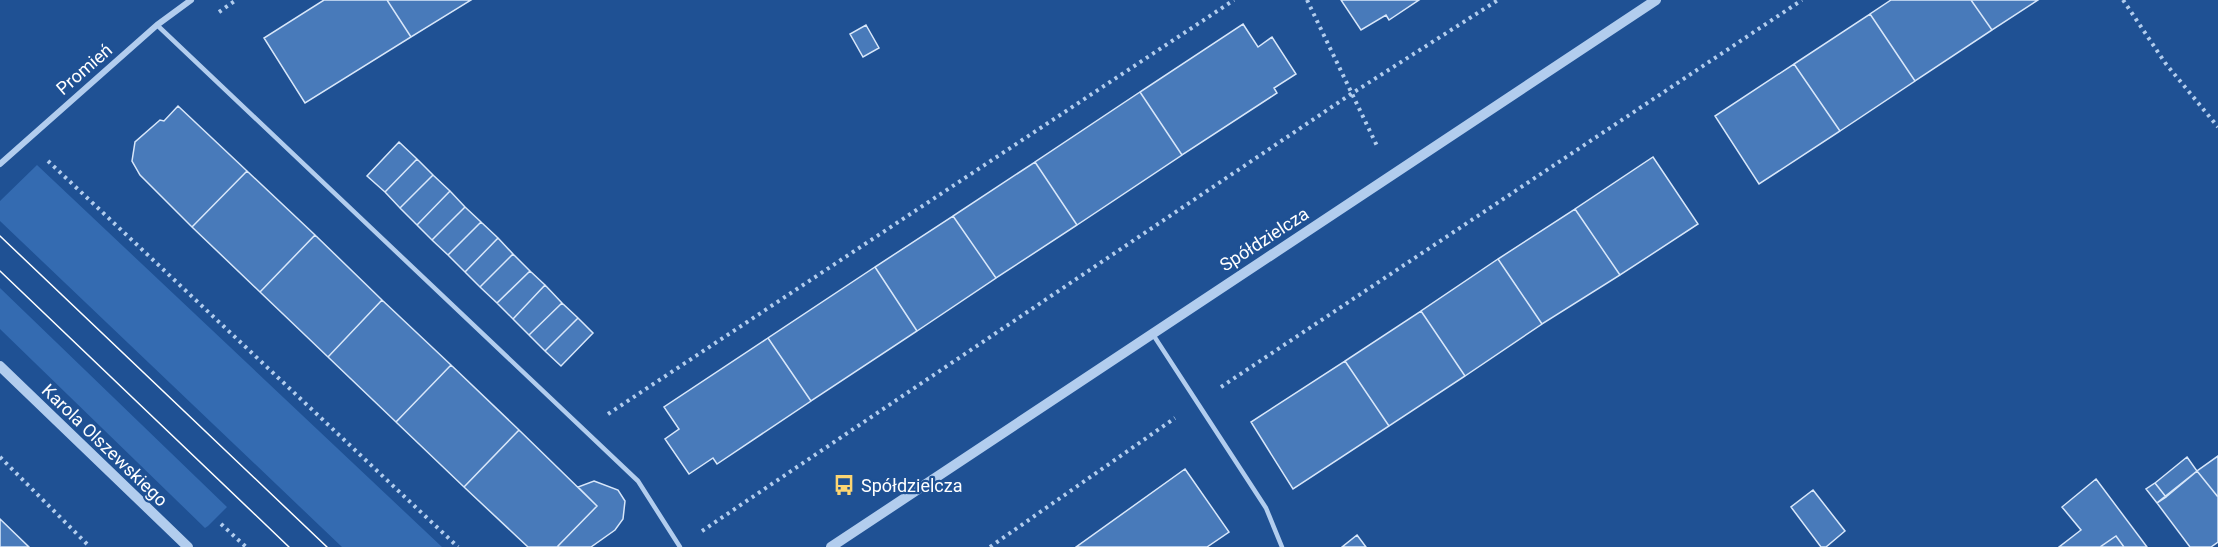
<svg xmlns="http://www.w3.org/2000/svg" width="2218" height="547" viewBox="0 0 2218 547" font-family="Roboto,sans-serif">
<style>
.green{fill:#346bb1}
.building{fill:#487aba;stroke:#d8e7fa;stroke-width:1.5}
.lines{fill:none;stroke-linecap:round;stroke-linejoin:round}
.path{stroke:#b2cdee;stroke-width:4;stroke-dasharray:3 4.5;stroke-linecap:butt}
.service{stroke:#b2cdee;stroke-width:4.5}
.minor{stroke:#b2cdee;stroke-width:6}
.tertiary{stroke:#b2cdee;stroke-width:10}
.tram{stroke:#fff;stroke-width:1.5}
.labels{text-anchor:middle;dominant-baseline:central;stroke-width:4.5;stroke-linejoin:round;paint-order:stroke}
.street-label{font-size:18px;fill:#fff;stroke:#1f5194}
.poi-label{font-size:18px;fill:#fff;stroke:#1f5194;text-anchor:start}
</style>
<rect width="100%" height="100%" fill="#1f5194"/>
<!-- green -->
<path class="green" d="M37,165L442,547H342L0,221V201Z
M0,288L227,507L208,526L205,528L0,329Z"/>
<!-- building -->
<path class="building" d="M324,0H387L411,37L305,103L264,38Z
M387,0H471L411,37Z
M1341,0H1419L1389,20L1386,15L1361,30Z
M1891,0H1971L1992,30L1915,81L1870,14Z
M1971,0H2038L1992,30Z
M1870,14L1915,81L1840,131L1794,64Z
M1243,24L1258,47L1272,37L1296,74L1274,88L1277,93L1182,155L1140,92Z
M866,25L879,48L863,57L850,34Z
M1794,64L1840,131L1759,184L1715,116Z
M1140,92L1182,155L1077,225L1035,162Z
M178,106L247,171L192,227L140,175L132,161L135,142L160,120L164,121Z
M399,142L417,159L385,192L367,176Z
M1653,157L1698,224L1620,275L1575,209Z
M417,159L433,175L400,208L385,192Z
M1035,162L1077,225L996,278L953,216Z
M247,171L315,235L260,292L192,227Z
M433,175L450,191L417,225L400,208Z
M450,191L465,207L432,240L417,225Z
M465,207L481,222L448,255L432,240Z
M1575,209L1620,275L1542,324L1498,259Z
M953,216L996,278L917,331L875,267Z
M481,222L498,238L465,272L448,255Z
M315,235L382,300L328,357L260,292Z
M498,238L513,254L480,287L465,272Z
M513,254L530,271L497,303L480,287Z
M1498,259L1542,324L1465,376L1421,311Z
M875,267L917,331L811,401L768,338Z
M530,271L545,285L513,319L497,303Z
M545,285L562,303L529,335L513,319Z
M382,300L451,365L396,422L328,357Z
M562,303L578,318L545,351L529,335Z
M1421,311L1465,376L1389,426L1345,361Z
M578,318L593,333L561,366L545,351Z
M768,338L811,401L717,464L713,458L689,474L665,439L679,429L664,407Z
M1345,361L1389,426L1293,489L1251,422Z
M451,365L519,430L464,487L396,422Z
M519,430L597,506L557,547H528L464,487Z
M2218,456V497L2197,471Z
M2187,457L2197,471L2166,497L2155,483Z
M1185,469L1229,532L1207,547H1076Z
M2197,471L2218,497V542L2211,547H2190L2157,503Z
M2096,479L2147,547H2124L2116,536L2100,547H2059L2081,530L2062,507Z
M594,481L618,490L625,501L623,519L615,530L591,547H557L597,506L578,487Z
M2155,483L2166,497L2157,503L2146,489Z
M1813,490L1845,531L1826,547H1821L1791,507Z
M0,519L29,547H0Z
M1357,535L1366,547H1342Z
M2116,536L2124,547H2100Z"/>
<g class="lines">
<!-- path -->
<path class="path" d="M1307,0L1378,148
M2123,0L2166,64L2218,127
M219,12L236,0
M48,161L458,547
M1221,387L1802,0
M608,414L1234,0
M0,457L90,547
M221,524L246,547
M702,531L1351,94L1498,0
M990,547L1175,418"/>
<!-- service -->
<path class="service" d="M157,25L638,481L680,547
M1152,333L1266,508L1282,547"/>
<!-- minor -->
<path class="minor" d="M0,164L157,25L191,0"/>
<!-- tertiary -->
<path class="tertiary" d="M0,366L188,547
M831,547L1656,0"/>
<!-- tram -->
<path class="tram" d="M0,236L327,547
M0,271L289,547"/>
</g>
<!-- icons -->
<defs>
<symbol id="bus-bare" viewBox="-9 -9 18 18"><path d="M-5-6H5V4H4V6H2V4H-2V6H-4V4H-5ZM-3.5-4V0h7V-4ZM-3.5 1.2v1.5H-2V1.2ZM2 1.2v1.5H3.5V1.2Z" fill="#fcd572" stroke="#1f5194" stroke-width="2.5" paint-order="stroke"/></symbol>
</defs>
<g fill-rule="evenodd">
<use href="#bus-bare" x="829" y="470" width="30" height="30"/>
</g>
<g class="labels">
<!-- street labels -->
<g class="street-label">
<text transform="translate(84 69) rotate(-41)">Promień</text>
<text transform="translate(1264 239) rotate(-33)">Spółdzielcza</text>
<text transform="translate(105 445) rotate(44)">Karola Olszewskiego</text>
</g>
<!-- poi labels -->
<g class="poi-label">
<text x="861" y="485">Spółdzielcza</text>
</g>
</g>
</svg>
